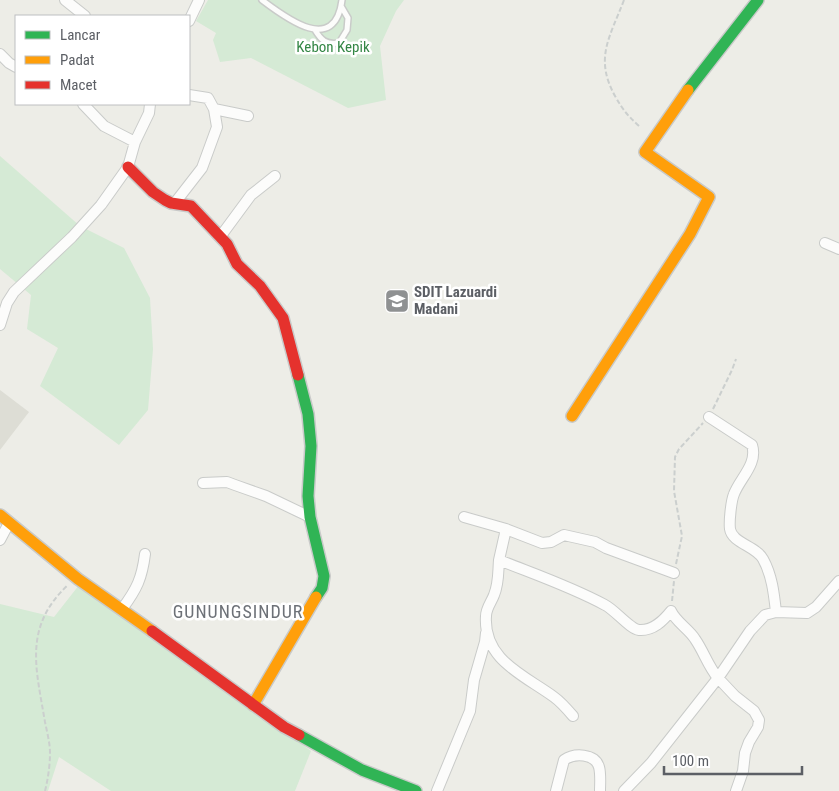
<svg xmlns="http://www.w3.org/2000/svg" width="839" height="791" viewBox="0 0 839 791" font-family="'Roboto Condensed',sans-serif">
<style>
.education{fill:#ddddd5}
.green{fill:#d5ead5}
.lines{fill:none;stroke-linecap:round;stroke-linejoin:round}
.lane-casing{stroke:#c9cbc9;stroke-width:8}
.street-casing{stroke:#c9cbc9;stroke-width:12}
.fast-casing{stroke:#c9cac9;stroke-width:14}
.slow-casing{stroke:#c9cac9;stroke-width:14}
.jam-casing{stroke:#c9cac9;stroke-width:14}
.path{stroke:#cbcfce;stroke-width:2;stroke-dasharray:5 2.5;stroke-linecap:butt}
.lane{stroke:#fcfcfb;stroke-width:5}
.street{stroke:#fcfcfb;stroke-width:10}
.fast{stroke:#30b455;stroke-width:11}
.slow{stroke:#ff9f0a;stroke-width:11}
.jam{stroke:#e5322d;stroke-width:11}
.labels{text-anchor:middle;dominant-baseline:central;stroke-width:5;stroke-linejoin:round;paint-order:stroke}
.park-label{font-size:15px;fill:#338644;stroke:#fff}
.poi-label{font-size:15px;font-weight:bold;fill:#5c5f65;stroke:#fff;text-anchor:start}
.quarter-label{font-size:18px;letter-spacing:1px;fill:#6d7177;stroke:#fff}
</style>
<rect width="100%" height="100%" fill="#edede7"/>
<!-- education -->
<path class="education" d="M0,390L29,412L0,450Z"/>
<!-- green -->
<path class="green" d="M208,0H404L396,11L380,46L386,100L348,108L251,58L220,62L213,40L216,33L196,21Z
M0,156L80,226L124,248L150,298L153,349L148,410L119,445L40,386L58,348L27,329L31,295L0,269Z
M83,580L311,751L295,791H111L59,757L48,791H0V604L54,617Z"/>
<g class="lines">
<defs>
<path id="lane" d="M262,0C287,19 335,55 342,0
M315,30C321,40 326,45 339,43L347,30L348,18L341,6"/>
<path id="street" d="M65,0L85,16
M189,21L199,0
M0,54L9,63L16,67
M83,104L104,126L135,142
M214,109L248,116
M174,204L202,168L217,127L214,109L208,98L189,95
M219,236L223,233L251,195L275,176
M825,243L839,249
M0,325L7,303L14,292L72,237L101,205L128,167L135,142L149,113L150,104
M709,417L752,445C758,464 740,478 734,494C731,501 729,522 730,529C732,543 756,546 763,559C772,575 774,594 776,612
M203,483L227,482L235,485L266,496L310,517
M464,517L506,529L499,560C534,574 572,587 605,605C615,610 630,629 639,630C653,631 663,621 671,611C676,622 689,629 695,639C704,652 708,666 718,678L651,763L624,791
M506,529L542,543L551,542L564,535L595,542L606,548L674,573
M0,540L9,523
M499,560C498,572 499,583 494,595C492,601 486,608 486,616C483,660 524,675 554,697C561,702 567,709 573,716
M122,609C137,589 142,578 145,554
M437,791L470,711L474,680L485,642L486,633
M556,791L564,760C574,753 595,753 599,767C601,774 600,784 600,791
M736,791L743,771L745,753L749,742L758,727L759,720L754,711L735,696L718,678L750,631L765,615L776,612L807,613L816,607L839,581"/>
<path id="fast" d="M688,90L758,0
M298,375L308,414L311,446L308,496L310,517L324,576L322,588L316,597
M299,735L362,770L416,791"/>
<path id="slow" d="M572,416L690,234L709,197L645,152L688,90
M0,515L78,579L152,631
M253,705L316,597"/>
<path id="jam" d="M128,167L153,192L165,200L171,203L191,206L227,244L237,264L260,286L283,318L298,375
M152,631L284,727L299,735"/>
</defs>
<!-- lane casing -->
<use href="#lane" class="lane-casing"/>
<!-- street casing -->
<use href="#street" class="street-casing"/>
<!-- fast casing -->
<use href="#fast" class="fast-casing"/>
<!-- slow casing -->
<use href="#slow" class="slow-casing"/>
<!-- jam casing -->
<use href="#jam" class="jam-casing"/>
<!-- path -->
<path class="path" d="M624,0C610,37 594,58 615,96C623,110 627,115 639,126
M713,409L732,370L736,359
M676,564L682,536L674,491L675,457L679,449L703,423
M672,601L674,581
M45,791C48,779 50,765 50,753C50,743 47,732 45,722C36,668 23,627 68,585"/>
<!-- lane -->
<use href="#lane" class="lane"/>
<!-- street -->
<use href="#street" class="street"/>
<!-- fast -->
<use href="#fast" class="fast"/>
<!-- slow -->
<use href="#slow" class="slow"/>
<!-- jam -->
<use href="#jam" class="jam"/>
</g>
<!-- icons -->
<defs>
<symbol id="school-square" viewBox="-11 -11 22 22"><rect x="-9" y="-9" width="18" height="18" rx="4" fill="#8f9192" stroke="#fff"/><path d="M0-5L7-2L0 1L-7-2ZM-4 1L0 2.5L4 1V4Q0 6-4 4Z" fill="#fff"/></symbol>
</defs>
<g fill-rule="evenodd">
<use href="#school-square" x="383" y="287" width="28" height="28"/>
</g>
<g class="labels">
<!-- park labels -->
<g class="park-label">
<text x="333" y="47">Kebon Kepik</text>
</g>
<!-- poi labels -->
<g class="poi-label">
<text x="414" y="292">SDIT Lazuardi<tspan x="414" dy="17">Madani</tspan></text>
</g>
<!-- quarter labels -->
<g class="quarter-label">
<text x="238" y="611">GUNUNGSINDUR</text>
</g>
</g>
<!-- legend -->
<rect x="15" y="15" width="175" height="90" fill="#ffffff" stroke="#bebfc1"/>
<rect x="25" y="31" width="25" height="8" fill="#30b455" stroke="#bebfc1"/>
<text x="60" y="40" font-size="15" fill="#5c5f65">Lancar</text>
<rect x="25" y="56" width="25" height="8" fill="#ff9f0a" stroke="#bebfc1"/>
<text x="60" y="65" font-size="15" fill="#5c5f65">Padat</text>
<rect x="25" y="81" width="25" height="8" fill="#e5322d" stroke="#bebfc1"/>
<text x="60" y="90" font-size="15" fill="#5c5f65">Macet</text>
<!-- scale -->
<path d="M664 766v8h138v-8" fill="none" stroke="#5c5f65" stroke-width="2.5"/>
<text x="672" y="766" font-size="15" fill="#5c5f65" stroke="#ffffff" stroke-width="4" paint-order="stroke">100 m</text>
</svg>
